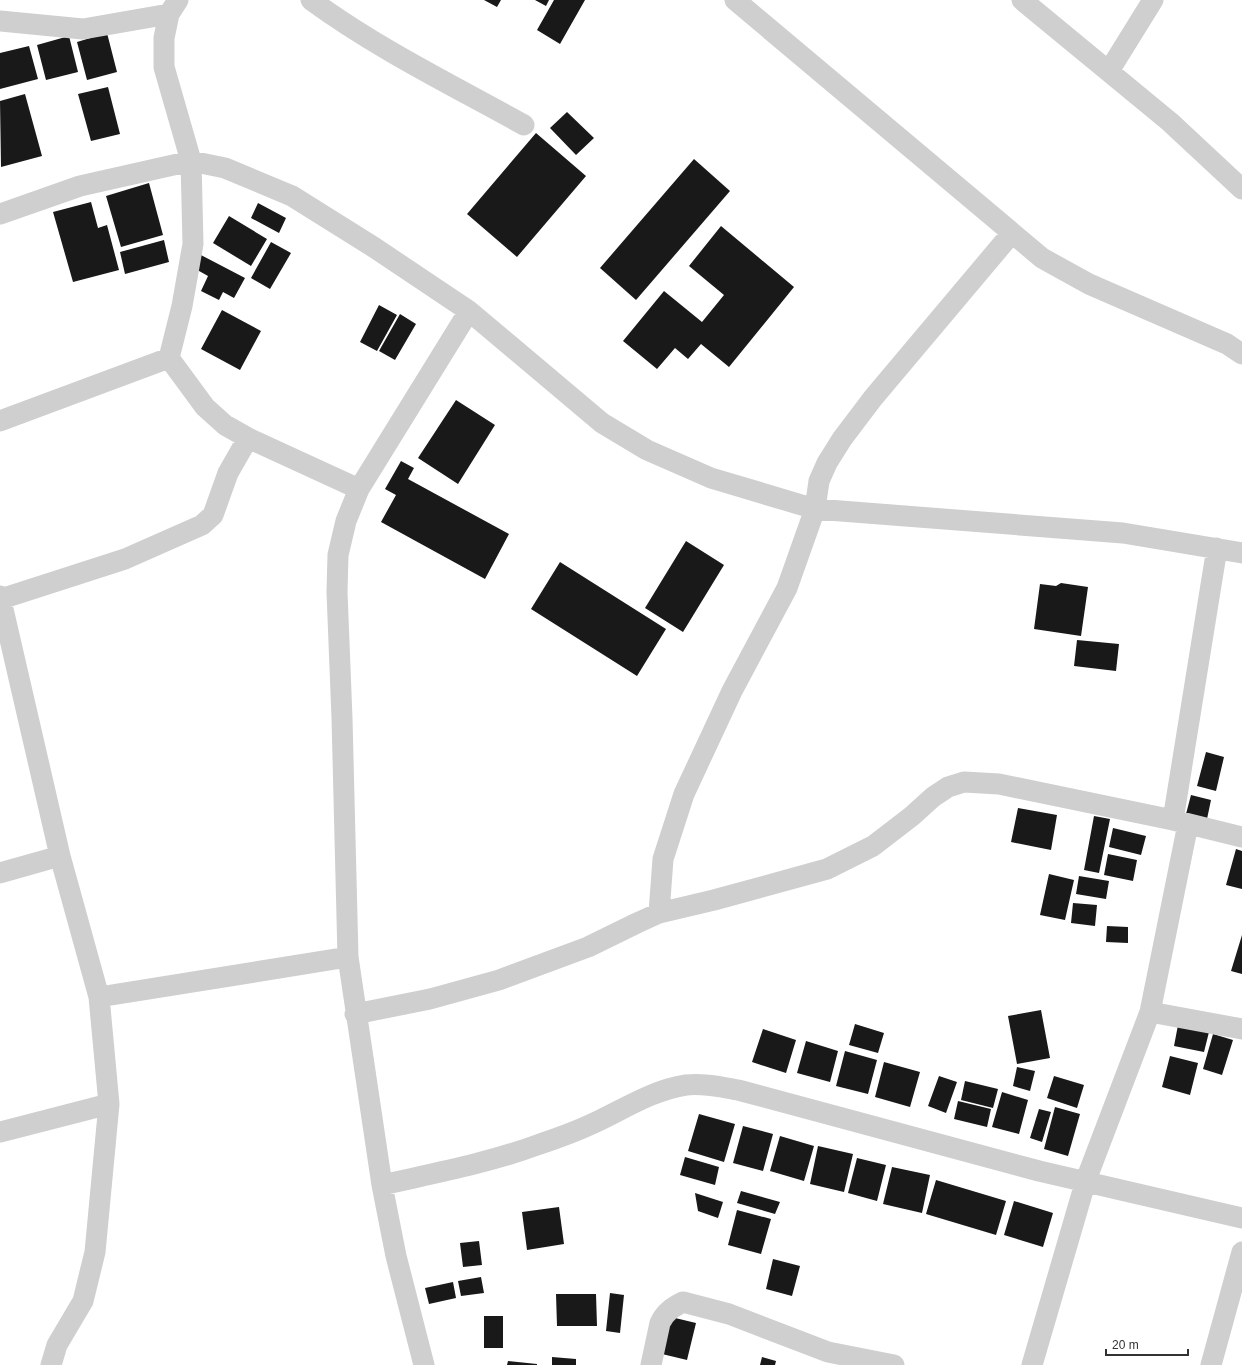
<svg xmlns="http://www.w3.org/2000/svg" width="1242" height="1365" viewBox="0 0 1242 1365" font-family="Helvetica,sans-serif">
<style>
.building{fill:#191919}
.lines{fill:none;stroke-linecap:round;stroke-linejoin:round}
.minor{stroke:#cfcfcf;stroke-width:21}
</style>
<rect width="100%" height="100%" fill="#fff"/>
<!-- building -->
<path class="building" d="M484,0H501L497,7Z
M535,0H549L546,6Z
M554,0H585L560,44L537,30Z
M107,33L117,72L87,80L77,42Z
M69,36L78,72L46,80L37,45Z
M29,46L38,79L0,89V53Z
M108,87L120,134L91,141L78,94Z
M25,94L42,156L1,167L0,101Z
M567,112L594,138L576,155L550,128Z
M536,133L586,176L517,257L467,214Z
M694,159L730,191L636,300L600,268Z
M149,183L163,235L121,247L106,196Z
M91,202L98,228L107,225L119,270L73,282L53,212Z
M258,203L286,218L279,233L251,218Z
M229,216L267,239L251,266L213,243Z
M721,226L794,287L729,367L701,344L688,359L675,348L657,369L623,341L664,291L702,322L724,295L689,266Z
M164,240L169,262L125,274L120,252Z
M271,242L291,253L270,289L251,278Z
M199,254L245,278L234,298L223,292L219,300L201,291L208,276L192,267Z
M379,305L397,315L377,351L360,342Z
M222,310L261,331L240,370L201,349Z
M400,314L416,324L395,360L379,351Z
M456,400L495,425L458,484L418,458Z
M401,461L414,468L408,479L509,534L485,579L381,522L396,495L385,489Z
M686,541L724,565L683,632L645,608Z
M560,562L666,629L637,676L531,609Z
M1061,583L1088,587L1081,636L1034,629L1040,584L1056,586Z
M1077,640L1119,644L1116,671L1074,666Z
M1206,752L1224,757L1216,791L1197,786Z
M1191,795L1211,800L1207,819L1186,814Z
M1018,808L1057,815L1051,850L1011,842Z
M1094,816L1110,819L1099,873L1084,870Z
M1113,828L1146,836L1141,855L1109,847Z
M1236,849L1242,851V889L1226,885Z
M1108,854L1137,860L1133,881L1104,875Z
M1049,874L1074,880L1065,920L1040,915Z
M1079,876L1109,881L1106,899L1076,894Z
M1073,903L1097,905L1095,926L1071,923Z
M1107,926L1128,927V943L1106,942Z
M1242,935V974L1231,971Z
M1041,1010L1050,1058L1017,1064L1008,1016Z
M855,1024L884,1033L878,1053L849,1045Z
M1178,1025L1209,1032L1204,1052L1174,1046Z
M763,1029L796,1040L786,1073L752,1062Z
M1213,1034L1233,1040L1222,1075L1203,1069Z
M806,1041L838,1051L830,1082L797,1073Z
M845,1051L877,1060L868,1094L836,1086Z
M1170,1056L1198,1063L1190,1095L1162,1087Z
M884,1062L920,1072L910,1107L875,1097Z
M1017,1067L1035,1071L1030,1091L1013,1086Z
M939,1076L957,1082L946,1113L928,1106Z
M1054,1076L1084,1085L1077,1108L1047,1098Z
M965,1081L998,1089L993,1108L961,1100Z
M1002,1092L1028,1100L1019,1134L992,1127Z
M958,1101L991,1109L987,1127L954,1119Z
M1055,1107L1080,1114L1068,1156L1044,1149Z
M1039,1109L1051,1112L1042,1142L1030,1138Z
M699,1114L735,1124L724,1162L688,1151Z
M743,1126L773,1134L763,1171L733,1163Z
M780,1136L814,1146L804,1181L770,1171Z
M818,1146L853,1154L844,1192L810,1184Z
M685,1157L719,1167L715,1185L680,1175Z
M857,1158L886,1165L877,1201L848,1193Z
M892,1167L930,1175L922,1213L883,1204Z
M936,1180L1006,1201L996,1235L926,1214Z
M741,1191L780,1202L775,1214L737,1203Z
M695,1193L723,1202L718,1218L698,1211Z
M1014,1201L1053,1213L1043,1247L1004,1235Z
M559,1207L564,1244L527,1250L522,1212Z
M737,1210L771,1219L761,1254L728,1245Z
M479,1241L482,1265L463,1267L460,1243Z
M773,1259L800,1266L792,1296L766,1289Z
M481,1277L484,1293L461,1296L458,1281Z
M453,1282L456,1298L429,1304L425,1288Z
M610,1293L624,1295L620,1333L606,1331Z
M556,1294H596L597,1326H557Z
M484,1316H503V1348H484Z
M671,1317L696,1323L687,1360L662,1354Z
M552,1357L576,1359V1365H552Z
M762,1357L776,1361L775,1365H760Z
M508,1361L537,1364V1365H507Z"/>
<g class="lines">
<!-- minor -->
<path class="minor" d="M311,0C378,49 452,85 524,125
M735,0L1042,258L1089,284L1227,344L1242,354
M1022,0L1170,122L1242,189
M0,21L83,29L169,14
M1109,71L1153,0
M0,214L80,186L191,161L225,168L292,196L375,248L469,311L602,423L647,450L711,478L815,509L1123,533L1242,553
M169,358L182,306L193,244L191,161L164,67V38L169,14L178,0
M169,358L205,407L225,425L248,438L359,489
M0,421L169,358
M0,596L60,856L99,997L109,1104L95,1252L83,1301L57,1345L51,1365
M1,599L125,559L202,525L213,515L228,473L248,438
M1173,820L1217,548
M0,873L60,856
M659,913L663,859L684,794L732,691L787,588L815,509L819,481L827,463L842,439L873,398L1011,234
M99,997L348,957
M1150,1012L1242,1029
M355,1014L430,999L499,980L588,947L637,923L659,913L714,900L827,869L873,846L912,816L933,797L948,787L964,782L999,784L1173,820L1242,837
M0,1132L109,1104
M382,1185C435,1173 489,1163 540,1144C558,1138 577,1131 594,1123C624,1109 653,1090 686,1085C703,1083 721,1087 738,1090L1039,1171L1242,1218
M424,1365L396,1256L382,1185L348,957L342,718L337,592L338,555L346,521L359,489L469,311
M651,1365L660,1323C665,1312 673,1307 683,1302L729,1314L828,1352L894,1365
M1032,1365L1086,1180L1150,1012L1188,824
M1211,1365L1242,1252"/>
</g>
<!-- scale -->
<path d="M1106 1349v6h82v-6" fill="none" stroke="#323232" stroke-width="2"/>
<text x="1112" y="1349" font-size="12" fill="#323232" stroke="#ffffff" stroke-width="3" paint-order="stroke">20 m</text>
</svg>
